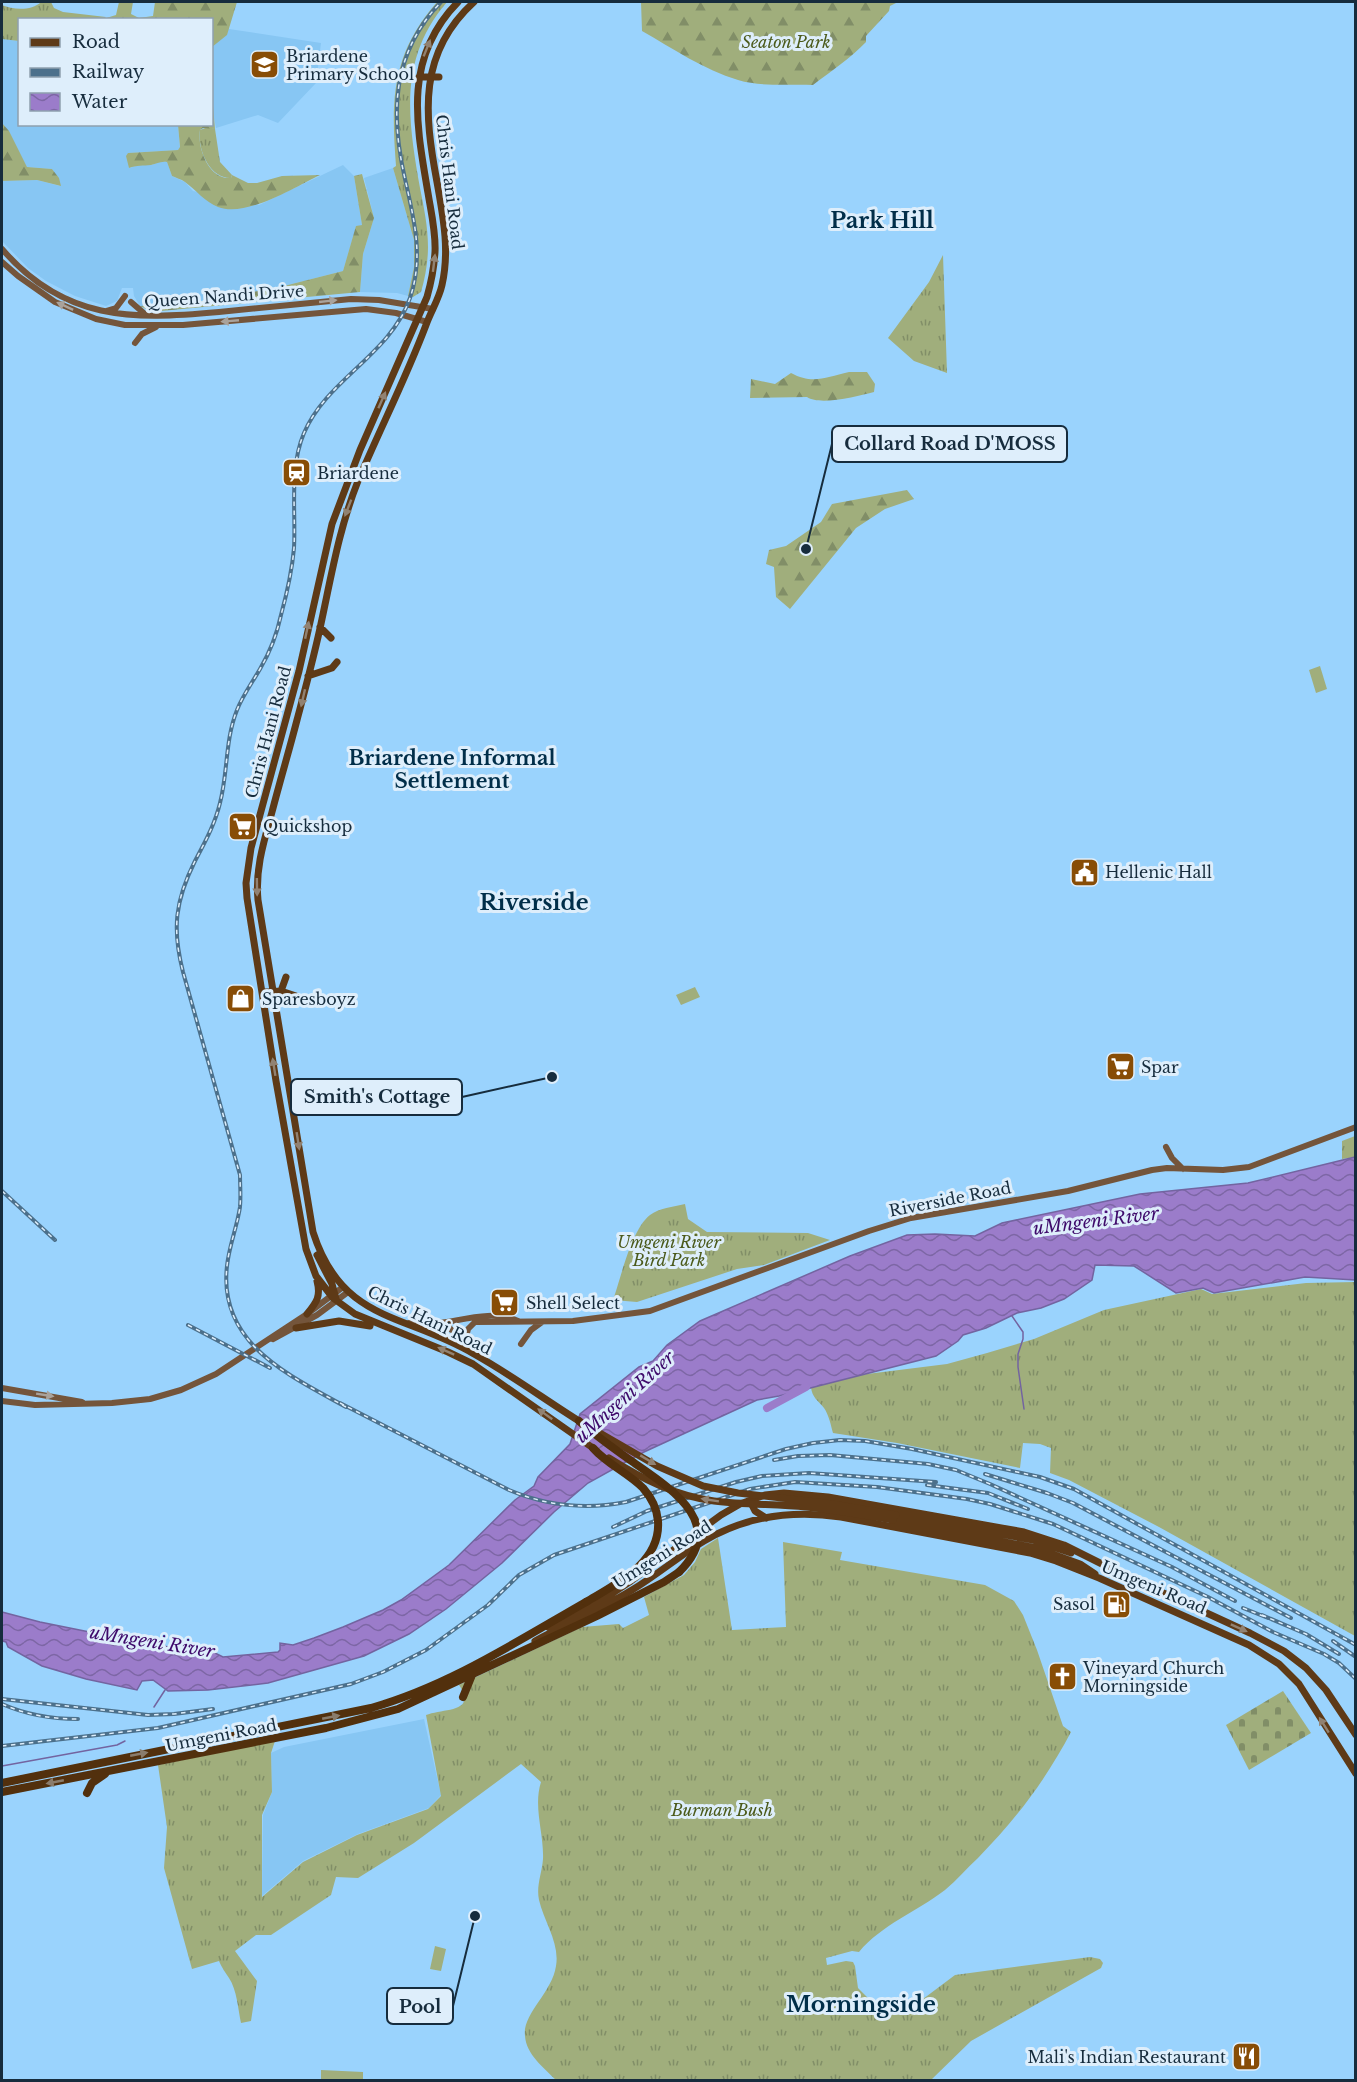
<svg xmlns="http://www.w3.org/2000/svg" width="1357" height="2082" viewBox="0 0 1357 2082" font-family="'Libre Baskerville',serif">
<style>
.built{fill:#87c6f3}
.grass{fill:url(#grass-tufts)}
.forest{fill:url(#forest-firs)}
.cemetery{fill:url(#cemetery-stones)}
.pitch{fill:#a0ae7c}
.water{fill:url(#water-waves);stroke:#7364a0;stroke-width:1.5}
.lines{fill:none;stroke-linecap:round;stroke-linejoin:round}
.stream{stroke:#7364a0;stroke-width:1.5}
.river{stroke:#9b7cca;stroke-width:8}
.secondary{stroke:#74553b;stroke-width:6}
.primary{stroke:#5e3a17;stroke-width:7}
.trunk{stroke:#52300d;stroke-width:8}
.rail-casing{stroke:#4c708b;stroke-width:4}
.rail{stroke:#deeefb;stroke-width:1.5;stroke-dasharray:4.5;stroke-linecap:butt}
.primary-bridge{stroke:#5e3a17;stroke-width:7}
.trunk-bridge{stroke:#52300d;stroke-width:8}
.oneway{fill:#918272}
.oneway2{fill:#a9a29b}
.oneway3{fill:#8a7c6c}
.labels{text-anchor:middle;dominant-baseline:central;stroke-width:6;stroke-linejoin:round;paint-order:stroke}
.park-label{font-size:16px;font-style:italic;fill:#4b5a1b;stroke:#deeefb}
.poi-label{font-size:16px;fill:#162c3d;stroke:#deeefb;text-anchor:start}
.street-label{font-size:16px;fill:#162c3d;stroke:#deeefb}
.water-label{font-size:18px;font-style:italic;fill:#3e0a6b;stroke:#deeefb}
.quarter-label{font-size:20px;font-weight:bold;fill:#012e49;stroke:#deeefb}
.district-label{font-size:22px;font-weight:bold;fill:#012e49;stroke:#deeefb}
.leader{fill:none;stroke:#162c3d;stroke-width:2}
.callout-dot{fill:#162c3d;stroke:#deeefb;stroke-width:2}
.callout{fill:#deeefb;stroke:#162c3d;stroke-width:2}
.callout-label{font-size:18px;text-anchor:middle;font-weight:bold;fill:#162c3d}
</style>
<defs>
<pattern id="grass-tufts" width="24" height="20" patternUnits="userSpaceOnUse" patternTransform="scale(1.5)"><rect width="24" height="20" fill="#a0ae7c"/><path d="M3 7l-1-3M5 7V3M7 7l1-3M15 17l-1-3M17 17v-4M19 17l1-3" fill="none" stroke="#818e67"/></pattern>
<pattern id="forest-firs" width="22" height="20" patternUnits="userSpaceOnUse" patternTransform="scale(1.5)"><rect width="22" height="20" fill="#a0ae7c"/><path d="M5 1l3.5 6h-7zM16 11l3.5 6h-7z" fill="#818e67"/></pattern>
<pattern id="cemetery-stones" width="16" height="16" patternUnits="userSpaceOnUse" patternTransform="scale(1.5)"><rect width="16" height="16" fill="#a0ae7c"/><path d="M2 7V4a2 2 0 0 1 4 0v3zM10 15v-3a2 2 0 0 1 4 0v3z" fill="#818e67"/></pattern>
<pattern id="water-waves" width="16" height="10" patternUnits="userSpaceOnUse" patternTransform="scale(1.5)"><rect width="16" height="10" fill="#9b7cca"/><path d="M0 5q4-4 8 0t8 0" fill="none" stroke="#7d66a5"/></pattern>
</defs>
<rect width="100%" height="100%" fill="#9ad3fd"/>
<!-- built -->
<path class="built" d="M229,29L321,43L316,83L278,123L258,115L216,128L212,107V48L216,38Z
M2,39L19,41L20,124L178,125L180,148L178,150L128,153L129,168L143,164L152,165L160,161L167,162L172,176L185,182L193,191L259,205L343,165L354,176L362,225L356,227L343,271L280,287L192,303L140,306L134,296L133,288H122L117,301L106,306L75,296L46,281L28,268L2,241V181L37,180L60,186L52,169L27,167L2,123Z
M393,168L414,240V267L408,296L397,293L360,292L363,254L374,218L364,178Z
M424,1719L441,1795L429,1808L358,1834L303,1861L262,1896L263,1815L272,1792L271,1753L284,1747Z"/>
<!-- grass -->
<path class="grass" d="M41,2H51L54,8L63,12L106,17L103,20H20L19,41L2,39V5C13,10 32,11 41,2Z
M437,2H447C398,59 408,119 420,188C424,208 428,227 428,247C428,263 425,278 421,292L413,297L408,296L414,267V240L393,168L396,166C391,100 391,55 437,2Z
M208,127L215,129L220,162L232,175L231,178C209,179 197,148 200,130Z
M943,255L947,373L914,361L888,338L929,282Z
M1355,1136V1157L1342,1159V1141Z
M685,1204L688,1219L707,1232L808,1233L830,1240L764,1265L737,1269L637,1302L613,1300C621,1278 631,1230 650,1215C659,1208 673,1207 685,1204Z
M1355,1282V1636L1159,1527L1069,1480L1050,1473L1051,1448L1040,1444L1023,1443L1020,1468L897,1443L833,1433C831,1426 829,1415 824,1408C818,1400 812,1398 811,1387L835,1378L947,1364L987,1353L1034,1339L1104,1310L1201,1289L1212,1294L1306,1283Z
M718,1538L732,1630L786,1627L783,1542L842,1552L840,1560L985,1585L1014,1601L1023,1615L1037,1650L1063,1726L1071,1732C1045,1781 1017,1818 978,1858C967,1868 957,1880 945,1890C918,1911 881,1925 859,1952L852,1951L826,1958L827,1965L846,1961L853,1962L855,1966L858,1988L871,2001L901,2008L915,2005L955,1975L1090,1957L1100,1959L1103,1963L1101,1968L971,2041L931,2080H556C544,2068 526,2054 525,2036C522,2014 552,1993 556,1966C560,1943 544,1922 539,1900C536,1886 542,1873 543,1859C544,1833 533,1807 541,1782L521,1764L414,1843L358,1878L336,1877L331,1895L271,1935H256L235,1951L257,1981L251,2021L241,2023C238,2009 237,1990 229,1978C225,1972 222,1968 219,1961L192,1969L164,1868L167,1827L158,1765L275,1741L271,1753L272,1792L262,1815V1897L303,1862L357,1835L428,1809L441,1796L426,1715C443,1708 478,1713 459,1685L582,1627L619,1624L623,1628L649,1615L644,1597L684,1575L695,1562L701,1549Z"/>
<!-- forest -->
<path class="forest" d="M119,2H133L131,14L139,18L153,16L155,2H237L227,35L212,47V20L103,19L116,15Z
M641,2H898L890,6L889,11L866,36V42C851,58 831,71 813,85C789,84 761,87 738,80C704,70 672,48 642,31Z
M212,94L215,129L203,128L200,130C197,148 209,180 231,178L232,175L248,183H257L282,176L320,175C295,187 246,218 218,207C205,202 196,190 185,182C181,179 176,178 172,176L167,162C160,161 157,164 151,165C143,166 137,165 129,168L126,156L128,153L178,150L180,147L178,125L212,124Z
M2,123L9,131L27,167L52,169L59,178L61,186L37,180L2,181Z
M362,174L374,218L363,254L360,292L161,311H150L140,306L192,303L280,287L343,271L356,226L362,225L354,176Z
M849,372H867L875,384L874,392C858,396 820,406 807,397L750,398L751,379L775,384L791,373C813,385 826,377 849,372Z
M907,490L914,499L885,509L856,528L790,609L776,597L774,567L766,564L769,550L786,546L821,522L832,504Z"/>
<!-- cemetery -->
<path class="cemetery" d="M1283,1691L1311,1733L1249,1770L1226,1725Z"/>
<!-- pitch -->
<path class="pitch" d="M1320,666L1327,689L1316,693L1309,670Z
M695,987L700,997L681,1005L676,995Z
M435,1946L446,1949L441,1971L430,1969Z
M321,2070L363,2072V2080H321Z"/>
<!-- water -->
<path class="water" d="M1355,1157V1280L1305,1277L1214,1293L1203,1288L1176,1293L1134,1266L1095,1265L1092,1280L1064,1299L1041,1308L1017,1313L986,1328L963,1335L958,1341L936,1356L779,1396L757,1400L644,1452L588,1483L554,1512L502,1563L446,1609L409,1634L364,1656L268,1683L208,1690L168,1691L153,1680L142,1681L137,1690L86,1679L42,1666L8,1647L6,1642L2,1641V1612L40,1622L139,1642L187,1650L213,1652L223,1657L278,1652L280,1650V1643L293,1645L314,1638L343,1627L383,1610L401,1600L449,1565L515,1500L534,1486L538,1477L570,1444L580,1414L639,1367L653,1361L667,1345L700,1321L850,1256L907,1235L935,1234L975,1236L1002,1223L1140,1194L1248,1183Z"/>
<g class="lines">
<!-- stream -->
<path class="stream" d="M1012,1316L1023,1332V1339L1018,1354V1367L1024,1409
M154,1707L165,1690
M2,1766L117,1745L125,1741"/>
<!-- river -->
<path class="river" d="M767,1408L806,1387"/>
<!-- secondary -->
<path class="secondary" d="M2,249C64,321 132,320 219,312C263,308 307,303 351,299L379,300L433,309
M2,262L18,276L55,302L96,319L125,325H183L366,309L396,313L427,322
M131,302L146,315
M106,311L116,308L125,296
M135,343L142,334L156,327
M1166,1147L1172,1158L1183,1169
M447,1322L450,1329L466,1337
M409,1323C422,1324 435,1324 447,1322C470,1318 496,1311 518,1321
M273,1339L317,1315L348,1292
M521,1344L531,1330L542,1322
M474,1353L466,1337L468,1329L475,1322L573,1321L650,1311L869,1231L911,1218L1068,1191L1152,1170L1167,1168L1223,1170L1249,1167L1356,1127
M2,1388L82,1402
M2,1401L35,1405L112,1403L150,1399L181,1390L216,1374L307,1314L343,1287"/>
<!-- primary -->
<path class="primary" d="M458,2C403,58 416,123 428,193C431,212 436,232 435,252C434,268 431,283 427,297L360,450L332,524L299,671L251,848L246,883L247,898L276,1081L306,1249L316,1276L333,1298L355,1314L448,1352L473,1364L593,1448
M474,2C418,53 424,113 437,182C443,216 450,250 442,285C439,299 431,311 426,325C406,378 380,429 358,481C340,526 332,572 322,619C315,653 306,686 297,720C289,751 280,781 272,812C264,841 255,869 258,900L313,1232C342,1323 405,1313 474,1354C510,1374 544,1399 579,1421
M419,77H439
M320,627L331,638
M308,676L332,668L337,662
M281,991L286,977
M262,992L281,991L296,996
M317,1255L332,1284L336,1299
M307,1314C317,1302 321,1296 317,1281
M296,1328L339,1321L370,1326
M750,1501L755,1511L766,1518
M896,1515L1033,1540L1071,1553
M893,1520L1036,1548L1080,1564L1095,1574
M548,1627L605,1598L631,1581L721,1515L740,1504L765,1495L784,1493L828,1497L1024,1532L1064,1545L1120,1573L1250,1633L1284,1651L1306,1668L1326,1690L1356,1735
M535,1641C567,1624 601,1609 632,1590C657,1575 679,1556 704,1541C746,1516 794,1510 841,1517L1030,1553L1056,1561L1099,1578L1249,1645L1279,1664L1299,1684L1356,1774"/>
<!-- trunk -->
<path class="trunk" d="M463,1697L472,1675
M2,1783L371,1708C448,1686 516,1642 586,1602
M2,1792L326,1728L398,1709L597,1616L664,1582L679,1572
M87,1793L92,1783L105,1774"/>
<defs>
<path id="rail" d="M2,1191L55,1240
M188,1325L270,1368
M340,1403L509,1490C547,1506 585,1510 626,1502L786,1449L813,1443L840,1440L865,1441L912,1449L1040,1477L1074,1489L1356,1645
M346,1407C289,1375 218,1344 227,1266C229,1246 237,1227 240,1207C241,1196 240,1185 240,1175L183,972C172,929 175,901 195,861C205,842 215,824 220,803C228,772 225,740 237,710C243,695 252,683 260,669C270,652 277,634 281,615C287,593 292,571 294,548C296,511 289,468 304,433C327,379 390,355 410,298C424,257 414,219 405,179C390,113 392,53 441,2
M774,1460L798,1456L830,1455L928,1464L956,1470L990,1484L1172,1567L1235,1601
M985,1474L1047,1493L1073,1503L1291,1618
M927,1485L988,1493L1028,1509
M613,1527L647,1511L736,1482L762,1476L809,1473L936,1482
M1243,1608L1268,1618
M1262,1615L1306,1634L1339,1654
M1333,1641L1356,1657
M2,1699L148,1715L174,1714L213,1709
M2,1704C27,1715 50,1719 78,1719
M2,1746L158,1728L351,1684L383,1672L426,1650L488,1605L519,1575L554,1555L750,1489L795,1482L877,1487L967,1499L990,1504L1053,1524L1208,1597L1273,1632L1324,1654L1339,1663L1356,1679"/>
</defs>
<!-- rail casing -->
<use href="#rail" class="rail-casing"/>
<!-- rail -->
<use href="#rail" class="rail"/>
<!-- primary-bridge -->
<path class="primary-bridge" d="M586,1425L657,1466L703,1486L738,1493L833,1504L896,1515
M609,1458C642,1479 676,1496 714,1501C745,1505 776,1504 806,1507C835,1510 864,1515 893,1520"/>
<!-- trunk-bridge -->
<path class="trunk-bridge" d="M579,1421C595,1435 613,1448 630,1460C667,1486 730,1523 679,1572
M586,1602C616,1584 661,1563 658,1521C657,1509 651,1497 643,1488C628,1473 607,1464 593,1448"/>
</g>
<!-- one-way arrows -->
<defs><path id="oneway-solid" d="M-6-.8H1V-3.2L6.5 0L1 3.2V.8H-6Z" transform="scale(1.5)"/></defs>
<g class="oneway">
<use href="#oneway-solid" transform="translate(427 48) rotate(-68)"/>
<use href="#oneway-solid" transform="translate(434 263) rotate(-83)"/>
<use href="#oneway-solid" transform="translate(382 400) rotate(-66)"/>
<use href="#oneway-solid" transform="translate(348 508) rotate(111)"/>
<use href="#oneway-solid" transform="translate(307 630) rotate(-78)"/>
<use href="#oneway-solid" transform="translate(303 698) rotate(103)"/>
<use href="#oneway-solid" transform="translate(257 887) rotate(89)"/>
<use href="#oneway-solid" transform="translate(274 1067) rotate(-99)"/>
<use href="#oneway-solid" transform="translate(298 1141) rotate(81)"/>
<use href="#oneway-solid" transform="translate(446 1351) rotate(-156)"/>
<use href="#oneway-solid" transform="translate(545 1414) rotate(-144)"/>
<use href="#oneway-solid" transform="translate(648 1460) rotate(31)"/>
<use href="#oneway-solid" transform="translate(710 1500) rotate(-171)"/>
<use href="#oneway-solid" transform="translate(1239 1628) rotate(24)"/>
<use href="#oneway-solid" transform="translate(1324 1725) rotate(-122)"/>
</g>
<g class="oneway2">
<use href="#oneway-solid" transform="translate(328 301) rotate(-6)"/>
<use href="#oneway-solid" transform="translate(65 306) rotate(-155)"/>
<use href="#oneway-solid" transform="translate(230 321) rotate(175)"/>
<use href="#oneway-solid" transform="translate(45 1395) rotate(9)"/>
</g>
<g class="oneway3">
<use href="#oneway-solid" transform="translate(331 1717) rotate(-11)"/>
<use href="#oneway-solid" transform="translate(139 1754) rotate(-11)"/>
<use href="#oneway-solid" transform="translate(55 1782) rotate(169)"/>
</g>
<!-- icons -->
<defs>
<symbol id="school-square" viewBox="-11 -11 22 22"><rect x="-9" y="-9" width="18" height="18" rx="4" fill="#884d06" stroke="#deeefb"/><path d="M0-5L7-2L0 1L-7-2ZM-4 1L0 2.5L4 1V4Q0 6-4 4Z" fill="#fff"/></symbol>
<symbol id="station-square" viewBox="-11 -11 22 22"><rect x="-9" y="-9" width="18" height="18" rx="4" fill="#884d06" stroke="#deeefb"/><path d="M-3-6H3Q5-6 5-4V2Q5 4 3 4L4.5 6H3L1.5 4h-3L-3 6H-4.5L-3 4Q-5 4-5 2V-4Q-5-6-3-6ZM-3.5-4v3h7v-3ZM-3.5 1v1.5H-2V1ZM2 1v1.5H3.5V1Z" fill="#fff"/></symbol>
<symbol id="supermarket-square" viewBox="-11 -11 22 22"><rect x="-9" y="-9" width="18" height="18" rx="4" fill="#884d06" stroke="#deeefb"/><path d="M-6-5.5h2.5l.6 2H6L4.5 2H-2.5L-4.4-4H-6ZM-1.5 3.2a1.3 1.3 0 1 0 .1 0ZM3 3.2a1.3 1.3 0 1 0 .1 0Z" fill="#fff"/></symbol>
<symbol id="civic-square" viewBox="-11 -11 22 22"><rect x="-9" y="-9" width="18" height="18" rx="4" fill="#884d06" stroke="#deeefb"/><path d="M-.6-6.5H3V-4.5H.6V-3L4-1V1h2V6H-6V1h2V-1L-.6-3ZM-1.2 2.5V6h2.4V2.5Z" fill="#fff"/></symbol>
<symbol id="shop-square" viewBox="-11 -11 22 22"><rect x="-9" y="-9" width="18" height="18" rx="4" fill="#884d06" stroke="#deeefb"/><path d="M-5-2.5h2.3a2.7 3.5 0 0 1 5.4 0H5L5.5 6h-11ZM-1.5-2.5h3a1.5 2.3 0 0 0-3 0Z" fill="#fff"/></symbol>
<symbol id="fuel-square" viewBox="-11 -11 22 22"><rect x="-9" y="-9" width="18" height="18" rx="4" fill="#884d06" stroke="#deeefb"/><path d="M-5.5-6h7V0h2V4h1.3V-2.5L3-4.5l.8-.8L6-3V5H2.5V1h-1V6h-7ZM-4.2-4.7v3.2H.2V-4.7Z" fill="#fff"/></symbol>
<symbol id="church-square" viewBox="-11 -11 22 22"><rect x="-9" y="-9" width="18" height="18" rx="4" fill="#884d06" stroke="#deeefb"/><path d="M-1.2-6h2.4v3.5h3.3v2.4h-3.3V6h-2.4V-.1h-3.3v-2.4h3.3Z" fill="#fff"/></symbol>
<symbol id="restaurant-square" viewBox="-11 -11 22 22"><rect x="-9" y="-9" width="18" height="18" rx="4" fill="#884d06" stroke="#deeefb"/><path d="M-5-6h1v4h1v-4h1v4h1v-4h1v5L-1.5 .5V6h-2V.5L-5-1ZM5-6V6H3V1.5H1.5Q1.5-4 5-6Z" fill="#fff"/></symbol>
</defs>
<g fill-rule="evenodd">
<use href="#school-square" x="248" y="48" width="33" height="33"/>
<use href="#station-square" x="280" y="456" width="33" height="33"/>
<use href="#supermarket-square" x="226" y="810" width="33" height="33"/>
<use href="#civic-square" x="1068" y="856" width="33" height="33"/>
<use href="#shop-square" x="224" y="982" width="33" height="33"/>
<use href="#supermarket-square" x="1104" y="1050" width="33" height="33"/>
<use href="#supermarket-square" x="488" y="1286" width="33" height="33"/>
<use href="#fuel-square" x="1100" y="1588" width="33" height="33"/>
<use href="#church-square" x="1046" y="1660" width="33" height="33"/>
<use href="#restaurant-square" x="1230" y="2040" width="33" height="33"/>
</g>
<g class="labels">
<!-- park labels -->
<g class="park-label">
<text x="786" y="42">Seaton Park</text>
<text x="669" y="1242">Umgeni River<tspan x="669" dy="18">Bird Park</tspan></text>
<text x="722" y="1810">Burman Bush</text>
</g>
<!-- poi labels -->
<g class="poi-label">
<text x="286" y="56">Briardene<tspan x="286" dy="18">Primary School</tspan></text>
<text x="317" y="473">Briardene</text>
<text x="263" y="826">Quickshop</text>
<text x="1105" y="872">Hellenic Hall</text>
<text x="262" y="999">Sparesboyz</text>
<text x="1141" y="1067">Spar</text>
<text x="526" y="1303">Shell Select</text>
<text x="1095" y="1604" text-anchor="end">Sasol</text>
<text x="1083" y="1668">Vineyard Church<tspan x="1083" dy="18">Morningside</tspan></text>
<text x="1226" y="2057" text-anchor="end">Mali's Indian Restaurant</text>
</g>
<!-- street labels -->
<g class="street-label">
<text transform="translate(450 182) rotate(83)">Chris Hani Road</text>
<text transform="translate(224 296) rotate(-4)">Queen Nandi Drive</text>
<text transform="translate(268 732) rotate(-75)">Chris Hani Road</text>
<text transform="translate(950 1199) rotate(-11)">Riverside Road</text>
<text transform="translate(430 1320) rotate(26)">Chris Hani Road</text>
<text transform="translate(662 1554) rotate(-32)">Umgeni Road</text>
<text transform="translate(1154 1587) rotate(23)">Umgeni Road</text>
<text transform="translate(221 1735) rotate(-11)">Umgeni Road</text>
</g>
<!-- water labels -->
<g class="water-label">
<text transform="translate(1096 1221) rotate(-7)">uMngeni River</text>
<text transform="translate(625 1397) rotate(-42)">uMngeni River</text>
<text transform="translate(152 1642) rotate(9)">uMngeni River</text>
</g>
<!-- quarter labels -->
<g class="quarter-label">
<text x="452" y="758">Briardene Informal<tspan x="452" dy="23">Settlement</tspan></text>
</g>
<!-- district labels -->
<g class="district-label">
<text x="882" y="220">Park Hill</text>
<text x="534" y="902">Riverside</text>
<text x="861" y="2004">Morningside</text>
</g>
</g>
<!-- callouts -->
<path class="leader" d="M806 549L832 444M552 1077L462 1097M475 1916L453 2006"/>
<g class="callout-dot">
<circle cx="806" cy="549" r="6"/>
<circle cx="552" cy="1077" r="6"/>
<circle cx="475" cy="1916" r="6"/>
</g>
<g class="callout">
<rect x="832" y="426" width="235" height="36" rx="6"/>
<rect x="291" y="1079" width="171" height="36" rx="6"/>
<rect x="387" y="1988" width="66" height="36" rx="6"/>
</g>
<g class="callout-label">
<text x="950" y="450">Collard Road D'MOSS</text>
<text x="377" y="1103">Smith's Cottage</text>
<text x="420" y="2013">Pool</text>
</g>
<!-- border -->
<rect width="1357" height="2082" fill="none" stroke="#162c3d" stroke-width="6"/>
<!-- legend -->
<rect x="18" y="18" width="195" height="108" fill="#deeefb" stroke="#8ea0af" stroke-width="1.5"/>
<rect x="30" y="38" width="30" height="9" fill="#5e3a17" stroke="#8ea0af" stroke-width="1.5"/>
<text x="72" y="48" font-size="18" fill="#162c3d">Road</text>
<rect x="30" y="68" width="30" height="9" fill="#4c708b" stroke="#8ea0af" stroke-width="1.5"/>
<text x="72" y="78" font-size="18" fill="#162c3d">Railway</text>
<rect x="30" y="93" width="30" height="18" fill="url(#water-waves)" stroke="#8ea0af" stroke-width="1.5"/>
<text x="72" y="108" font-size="18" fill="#162c3d">Water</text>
</svg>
